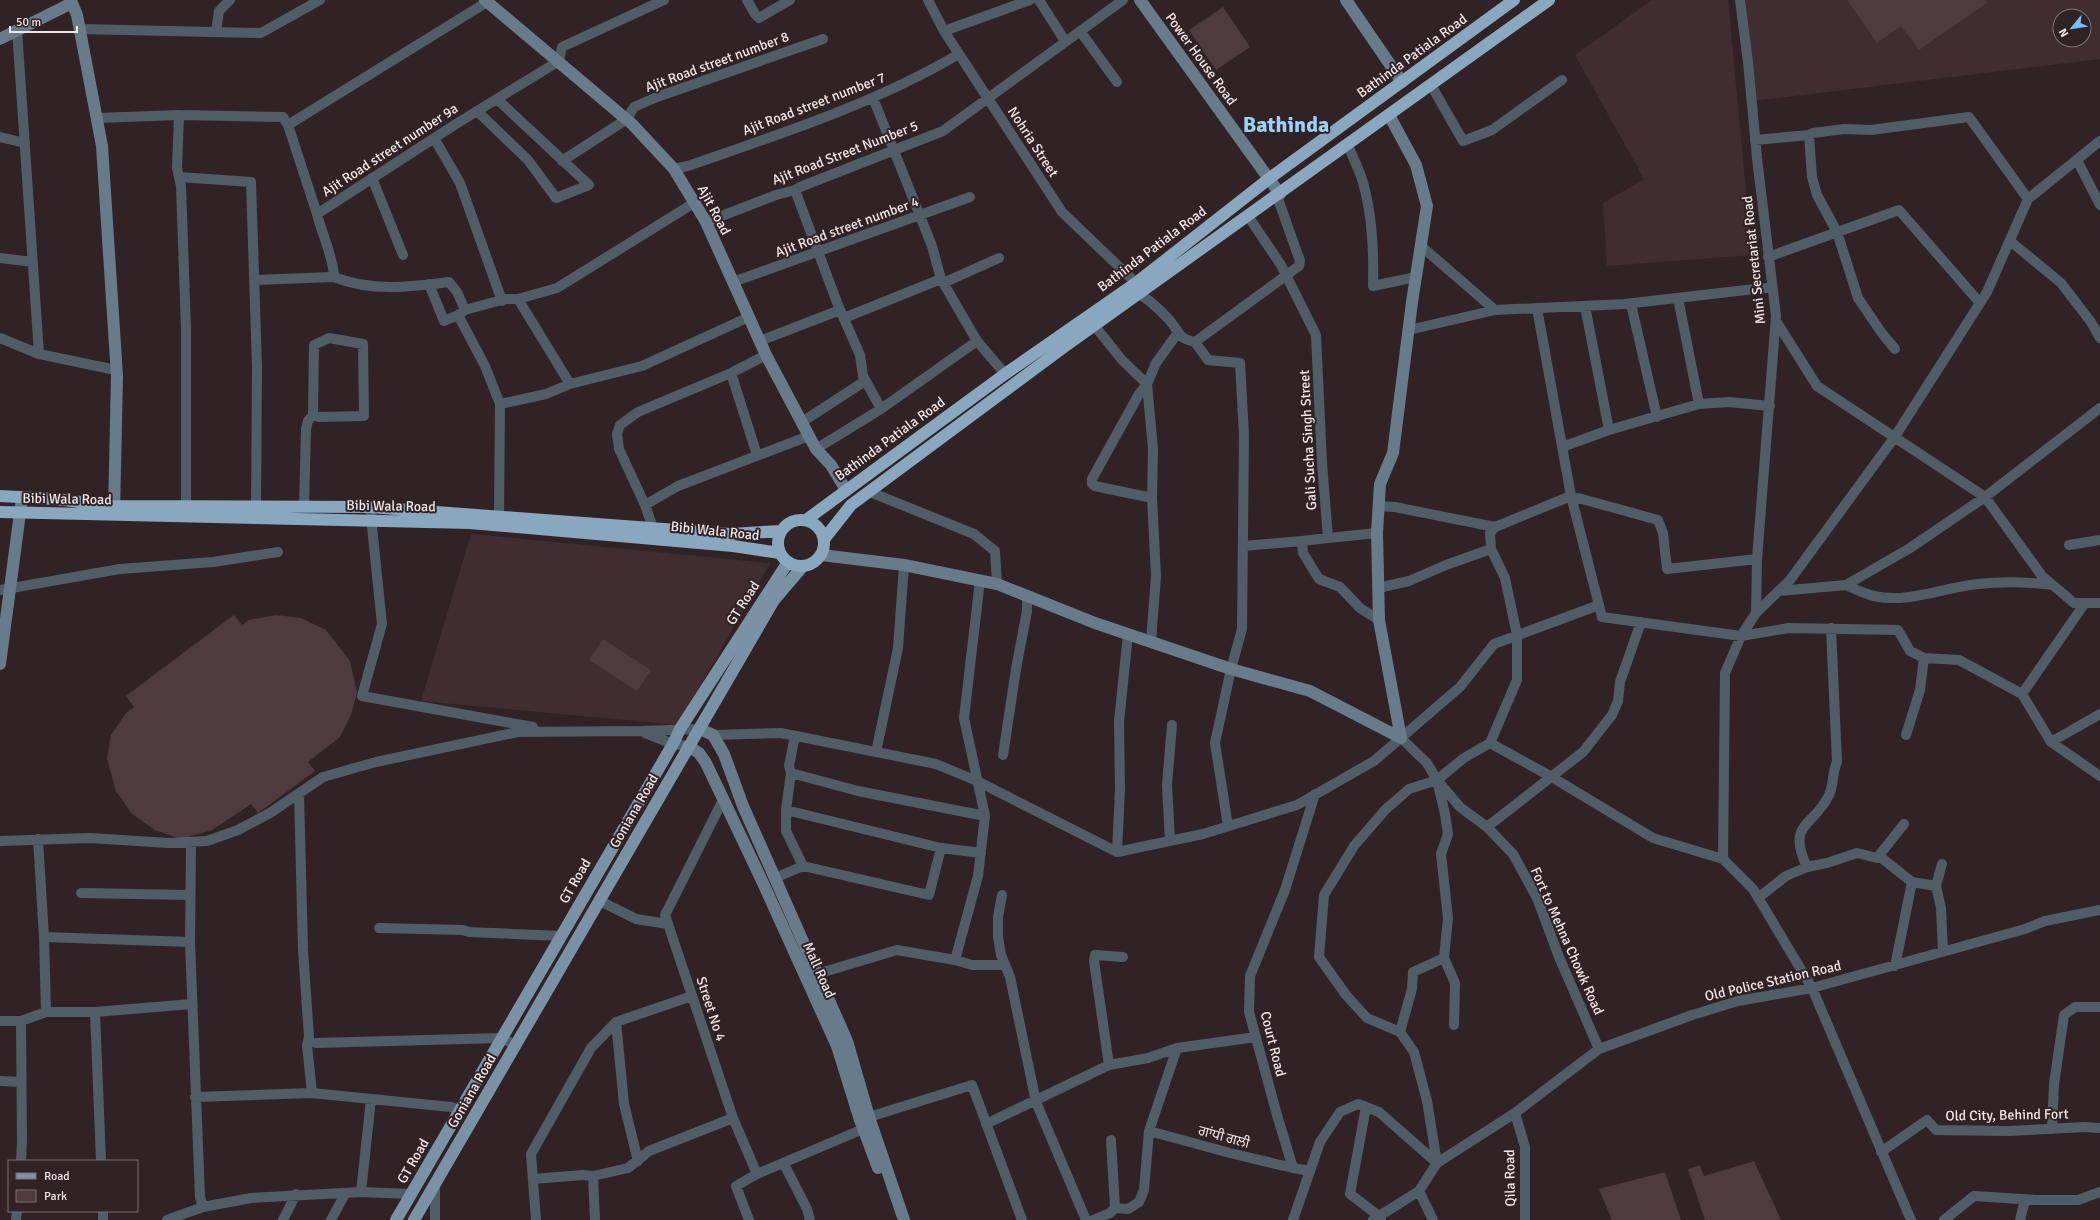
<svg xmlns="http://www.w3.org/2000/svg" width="2100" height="1220" viewBox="0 0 2100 1220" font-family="Signika,'Noto Sans Gurmukhi',sans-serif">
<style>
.built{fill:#412c30;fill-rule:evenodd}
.green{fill:#4f3b3f}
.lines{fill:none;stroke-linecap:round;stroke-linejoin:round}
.street{stroke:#515d66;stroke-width:10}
.secondary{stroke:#687b8a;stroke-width:12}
.primary{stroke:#7992a5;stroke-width:12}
.highway{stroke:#89a7be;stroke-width:12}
.labels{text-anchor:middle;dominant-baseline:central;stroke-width:4;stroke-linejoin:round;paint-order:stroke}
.street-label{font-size:14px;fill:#f0e6e7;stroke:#312325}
.town-label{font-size:22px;font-weight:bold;fill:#9cd2fa;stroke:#312325}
</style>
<rect width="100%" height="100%" fill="#312325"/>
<!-- built -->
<path class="built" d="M1652,0H1728L1752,255L1607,266L1603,203L1644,179L1575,55Z
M1742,0H2100V59L1753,101ZM2060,16H2084V40H2060Z
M471,534L770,563L678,725L421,701Z"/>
<!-- green -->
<path class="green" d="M1847,0H1986L1988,2L1919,50L1901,26L1877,43Z
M1223,7L1250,47L1216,70L1189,30Z
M234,615L242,625L249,620L276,615L301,618L326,630L350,661L357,692L351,715L340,737L308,762L315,771L258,813L251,804L212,830L181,839L155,830L132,814L116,791L107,759L111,735L126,713L134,707L126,696Z
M603,639L651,670L637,691L589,660Z
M1754,1161L1781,1220H1705L1688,1169L1700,1165L1704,1176Z
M1665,1172L1681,1220H1612L1599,1189Z"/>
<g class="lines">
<!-- street -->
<path class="street" d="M747,0L755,14L759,18L790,0
M928,0L944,31L1062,212L1136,283
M1039,0L1065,41
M1740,0L1748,62L1757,158L1776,316L1757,559L1756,613
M80,29L261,33L320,0
M944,31L1030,0
M1080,31L1117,82
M216,32L219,11L230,0
M1431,85L1463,141L1492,130L1562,80
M873,98L932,246L941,279L977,341L1005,374
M477,111L528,160L556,198L589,185L497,99
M179,115L177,168L181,186L186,329V506
M97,118L179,115L283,117L288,125L487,2
M288,125L317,214L456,124L559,61L562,47L664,0
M1809,135L1812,177L1817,195L1837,232L1858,298L1881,332L1895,349
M0,137L25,143
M434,138L460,183L502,301
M1755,140L1809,135L1813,133L1844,129L1871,130L1969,117L2028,199
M1348,145C1352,155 1357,166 1361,176C1372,210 1374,250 1373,286L1416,277
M2077,160L2100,205
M562,161L627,119L634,107L657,97L823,39
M674,169L688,166C780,134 874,104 959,54
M179,177L251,182L257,367L256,507
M372,178L403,255
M795,190L838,305L860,355L863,376L881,409
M1248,216L1281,265L1316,335L1322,463L1328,538L1302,541L1303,553L1319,579L1340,587L1360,608L1379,620
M706,222L776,195L795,190L800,187L943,131L1123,0
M2010,241L2061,283L2091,322L2100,338
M1421,246L1495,310L1625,304L1772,287
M1768,257L1899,210L1980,303
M0,258L33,262
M334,277C371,292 410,287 449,282L457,292L465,310
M255,280L334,277C333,255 322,235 317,214
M733,282L970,197
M943,283L999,258
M429,284L444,321L458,315
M1139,294C1150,300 1167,316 1174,326C1181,337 1182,339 1195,342L1208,360L1240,363L1244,435L1242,629L1231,669L1215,743L1228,826
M1678,298L1699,404
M518,299L570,384
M1631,304L1657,417
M1585,306L1609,430
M1537,308L1571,496L1602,617L1741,636L1789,628L1898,630L1910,651L1924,658L1959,660L2022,694L2051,742L2100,776
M844,318L941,279
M1776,321L1817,386L1985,497L2042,576L2074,603H2100
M1094,325L1122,360L1147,384L1153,449L1152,498L1156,576L1151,642
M1409,330L1495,310
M0,338L39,354L17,30
M760,341L840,310
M1195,342L1299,266L1300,261L1277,196
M39,354L116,370
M766,355L731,373L638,412L620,425L617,434L619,449L645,505L678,486L809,436
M731,373L757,455
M500,404L546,394L570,384L642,366L749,317
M802,422L865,381
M1562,447L1609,430L1699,404L1729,402L1770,406
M816,449L881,409L977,341
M870,492L974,534L995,551L997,584
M1152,498L1095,486L1092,484V479L1139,394L1147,384L1156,363L1177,334
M645,505L653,528
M1378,506L1395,507L1495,527
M304,507L306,429L308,421L313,415L319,417L364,416L363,344L329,338L314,345L313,415
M370,507L382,624L362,696L533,727
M499,517L500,404L485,366L458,315L465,310L505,299H518L557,288L694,203
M1328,538L1377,533
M2069,545L2100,540
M1243,546L1302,541
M1846,585C1855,589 1865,594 1874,596C1908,604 1945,587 1978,584C2003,581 2027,582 2052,585
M1378,588L1409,581L1446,565L1491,549
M0,590L120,569L213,562L278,552
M1779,591L1846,585L1910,548L1985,497L2100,408
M2022,694L2085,603
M645,733L673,744L688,746
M713,735L781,733L936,764L977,781L1117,852L1203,834L1297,805L1374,761L1460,687L1494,644L1599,605
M1906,735L1920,690L1924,658
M795,736L789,766L791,773L786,810V831L803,866
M1401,738L1427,763L1437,780L1445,814L1448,834L1441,854L1448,918L1444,958L1455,983L1454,1025
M2051,742L2100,714
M1490,743L1517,680V635L1505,578L1491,549L1490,533L1495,527L1571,496L1658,520L1663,533L1667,569L1757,559
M876,752L898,648L904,565
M1003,755L1016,669L1027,611V596
M791,773L858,791L985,816
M1437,780L1460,807L1487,827L1513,854L1537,898L1559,957L1599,1049
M299,794L303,950L309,1037L307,1045L312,1093
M723,800L665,915L733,1118L757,1174L736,1186L749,1220
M786,810L941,848L981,853
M1487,827L1583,752L1612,715L1618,701L1620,682L1641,622
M0,841L90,838L168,843L207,841L238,830L270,813L323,777L376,762L518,732L642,731L700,729
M1170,841L1167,785L1172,725
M191,842L190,942L200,1197L203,1207
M1117,852L1120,789L1119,722L1128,634
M1879,856L1912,882
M1942,864L1936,886L1941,908L1943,952
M1807,867C1786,822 1814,827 1829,795C1834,785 1832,772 1837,762L1831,628
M775,878L803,866L929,895L941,848
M81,893L190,895
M1002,895L998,917V937L1001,955L1010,977L1036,1102L1086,1220
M1758,898L1786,876L1807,867L1827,863L1857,853L1877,858L1904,824
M600,901L636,919L668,924
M379,928L463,930L469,932L561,936
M44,937L190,942
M955,960L972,965H1005
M1895,966L1912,882L1936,886
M817,974L897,950L955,960L978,876L985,816L964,718L980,580
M46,1012H95L192,1004
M95,1012L101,1161
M0,1021H21L46,1012L44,937L38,839
M21,1021L22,1142L21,1161
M616,1022L624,1104L638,1161
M1400,1032L1367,1018L1346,995L1319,957L1324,895L1354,846L1385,810L1409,789L1437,780L1464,758L1490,743L1550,776L1653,838L1723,859
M316,1043L501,1038L516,1045
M1109,1065L1094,961L1095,955L1123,957
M0,1081L21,1082
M195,1097L312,1093L451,1107L460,1110
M1366,1107L1350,1194L1379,1216L1381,1220
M1515,1113L1525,1147V1220
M869,1117L972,1085L1022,1220
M986,1124L1109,1065L1148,1058L1177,1048L1256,1037
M2052,1129L2054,1084L2064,1015L2075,1007H2100
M1149,1131L1230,1153L1293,1168
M1881,1152L1927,1120L1936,1130L2009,1131L2085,1127L2100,1128
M1437,1163L1427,1101L1414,1052L1400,1032L1412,989L1413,972L1444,958
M784,1164L807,1209L810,1220
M1310,1171L1320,1142L1340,1112L1358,1104L1379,1112L1437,1163
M757,1174L863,1129
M593,1176L595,1220
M533,1179L583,1175L593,1176L628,1168L649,1151L733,1118
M1419,1191L1433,1220
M361,1192L371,1099
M1115,1208L1128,1209L1139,1202L1144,1190L1149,1131L1177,1048
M103,1211V1220
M16,1220L17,1211
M167,1220L203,1207L251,1198L361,1192L411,1194
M283,1220L296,1194
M331,1220L345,1194
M435,1220V1183
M536,1220L531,1154L591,1048L616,1022L692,996
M1093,1220L1110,1213L1115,1208L1111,1140
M1293,1220L1310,1171L1293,1168L1277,1115L1249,1012L1250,976L1285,890L1315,794
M1373,1220L1419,1191L1437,1163L1515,1113L1599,1049L1692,1015L1738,1001L1812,988L2025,929L2045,921L2100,910
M1911,1220L1812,988L1753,889L1723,859L1725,673L1741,636L1756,613L1790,580L1894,438L1987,292L2028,199L2100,141
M1944,1220L1974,1196L2036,1200H2078L2100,1192
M2020,1220L2025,1200"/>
<!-- secondary -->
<path class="secondary" d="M485,0L632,124L674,169L706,222L766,355L809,436L816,449L831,465L846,490
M1140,0L1280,194
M1346,0L1402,82
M0,39L72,3L77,15L102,146L117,376L114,514
M1389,115L1416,165L1427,206L1412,302L1393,453L1380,484L1377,533L1379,620L1401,738
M821,555L904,565L997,584L1095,623L1231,669L1310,691L1401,738
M0,664L22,498
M700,729L713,735L724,754L743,806L847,1041L869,1117L904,1220
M688,746L699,753L706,763L763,883L837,1046L860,1120L878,1168"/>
<!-- primary -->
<path class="primary" d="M396,1220L673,744L680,729L788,562
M414,1220L774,600L803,566"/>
<!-- highway -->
<path class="highway" d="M0,496L56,499L113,506L370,507L730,534L781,531
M0,512L470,523L733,546L780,553
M806,520L1005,374L1136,283L1270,178L1514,0
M778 543a23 23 0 1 1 46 0a23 23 0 1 1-46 0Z
M825,538L851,505L1064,347L1549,0"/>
</g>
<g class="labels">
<!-- street labels -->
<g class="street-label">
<text transform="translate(1412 56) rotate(-36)">Bathinda Patiala Road</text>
<text transform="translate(1201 59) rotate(54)">Power House Road</text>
<text transform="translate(717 62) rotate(-20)">Ajit Road street number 8</text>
<text transform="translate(814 104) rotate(-21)">Ajit Road street number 7</text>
<text transform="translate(1033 142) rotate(57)">Nohria Street</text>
<text transform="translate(390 150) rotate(-33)">Ajit Road street number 9a</text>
<text transform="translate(845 153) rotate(-21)">Ajit Road Street Number 5</text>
<text transform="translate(714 210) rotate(62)">Ajit Road</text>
<text transform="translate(847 227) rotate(-20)">Ajit Road street number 4</text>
<text transform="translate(1152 249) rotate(-37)">Bathinda Patiala Road</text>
<text transform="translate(1754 260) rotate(-96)">Mini Secretariat Road</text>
<text transform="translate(890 439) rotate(-36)">Bathinda Patiala Road</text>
<text transform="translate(1308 440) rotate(-93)">Gali Sucha Singh Street</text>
<text transform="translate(67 499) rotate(1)">Bibi Wala Road</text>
<text transform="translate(391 506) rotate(1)">Bibi Wala Road</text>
<text transform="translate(715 531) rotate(6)">Bibi Wala Road</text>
<text transform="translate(743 603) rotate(-57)">GT Road</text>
<text transform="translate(634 811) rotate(-60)">Goniana Road</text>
<text transform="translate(575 881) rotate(-60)">GT Road</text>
<text transform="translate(1567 941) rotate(66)">Fort to Mehna Chowk Road</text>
<text transform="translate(819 970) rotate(66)">Mall Road</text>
<text transform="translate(1773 981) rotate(-13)">Old Police Station Road</text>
<text transform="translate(711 1009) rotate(72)">Street No 4</text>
<text transform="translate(1273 1044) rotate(76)">Court Road</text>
<text transform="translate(472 1091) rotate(-60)">Goniana Road</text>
<text transform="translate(2007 1115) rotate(-1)">Old City, Behind Fort</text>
<text transform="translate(1224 1137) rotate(15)">ਗਾਂਧੀ ਗਲੀ</text>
<text transform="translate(413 1161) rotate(-60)">GT Road</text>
<text transform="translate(1510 1178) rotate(-91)">Qila Road</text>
</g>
<!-- town labels -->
<g class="town-label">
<text x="1286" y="124">Bathinda</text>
</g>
</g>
<!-- legend -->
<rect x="8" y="1160" width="130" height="52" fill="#312325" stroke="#7d7173"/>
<rect x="16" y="1173" width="20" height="6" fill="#7992a5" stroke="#7d7173"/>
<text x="44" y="1180" font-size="12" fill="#f0e6e7">Road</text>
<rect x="16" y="1190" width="20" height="12" fill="#4f3b3f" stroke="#7d7173"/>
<text x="44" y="1200" font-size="12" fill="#f0e6e7">Park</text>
<!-- north arrow -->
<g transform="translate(2072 28) rotate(240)"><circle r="19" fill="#312325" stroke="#7d7173"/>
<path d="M0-3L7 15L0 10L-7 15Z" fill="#75c0f6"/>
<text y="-6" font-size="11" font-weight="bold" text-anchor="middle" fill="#f0e6e7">N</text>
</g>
<!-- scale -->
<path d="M10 26v6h67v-6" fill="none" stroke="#f0e6e7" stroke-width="2"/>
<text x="16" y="26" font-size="12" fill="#f0e6e7" stroke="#312325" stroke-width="3" paint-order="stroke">50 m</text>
</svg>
